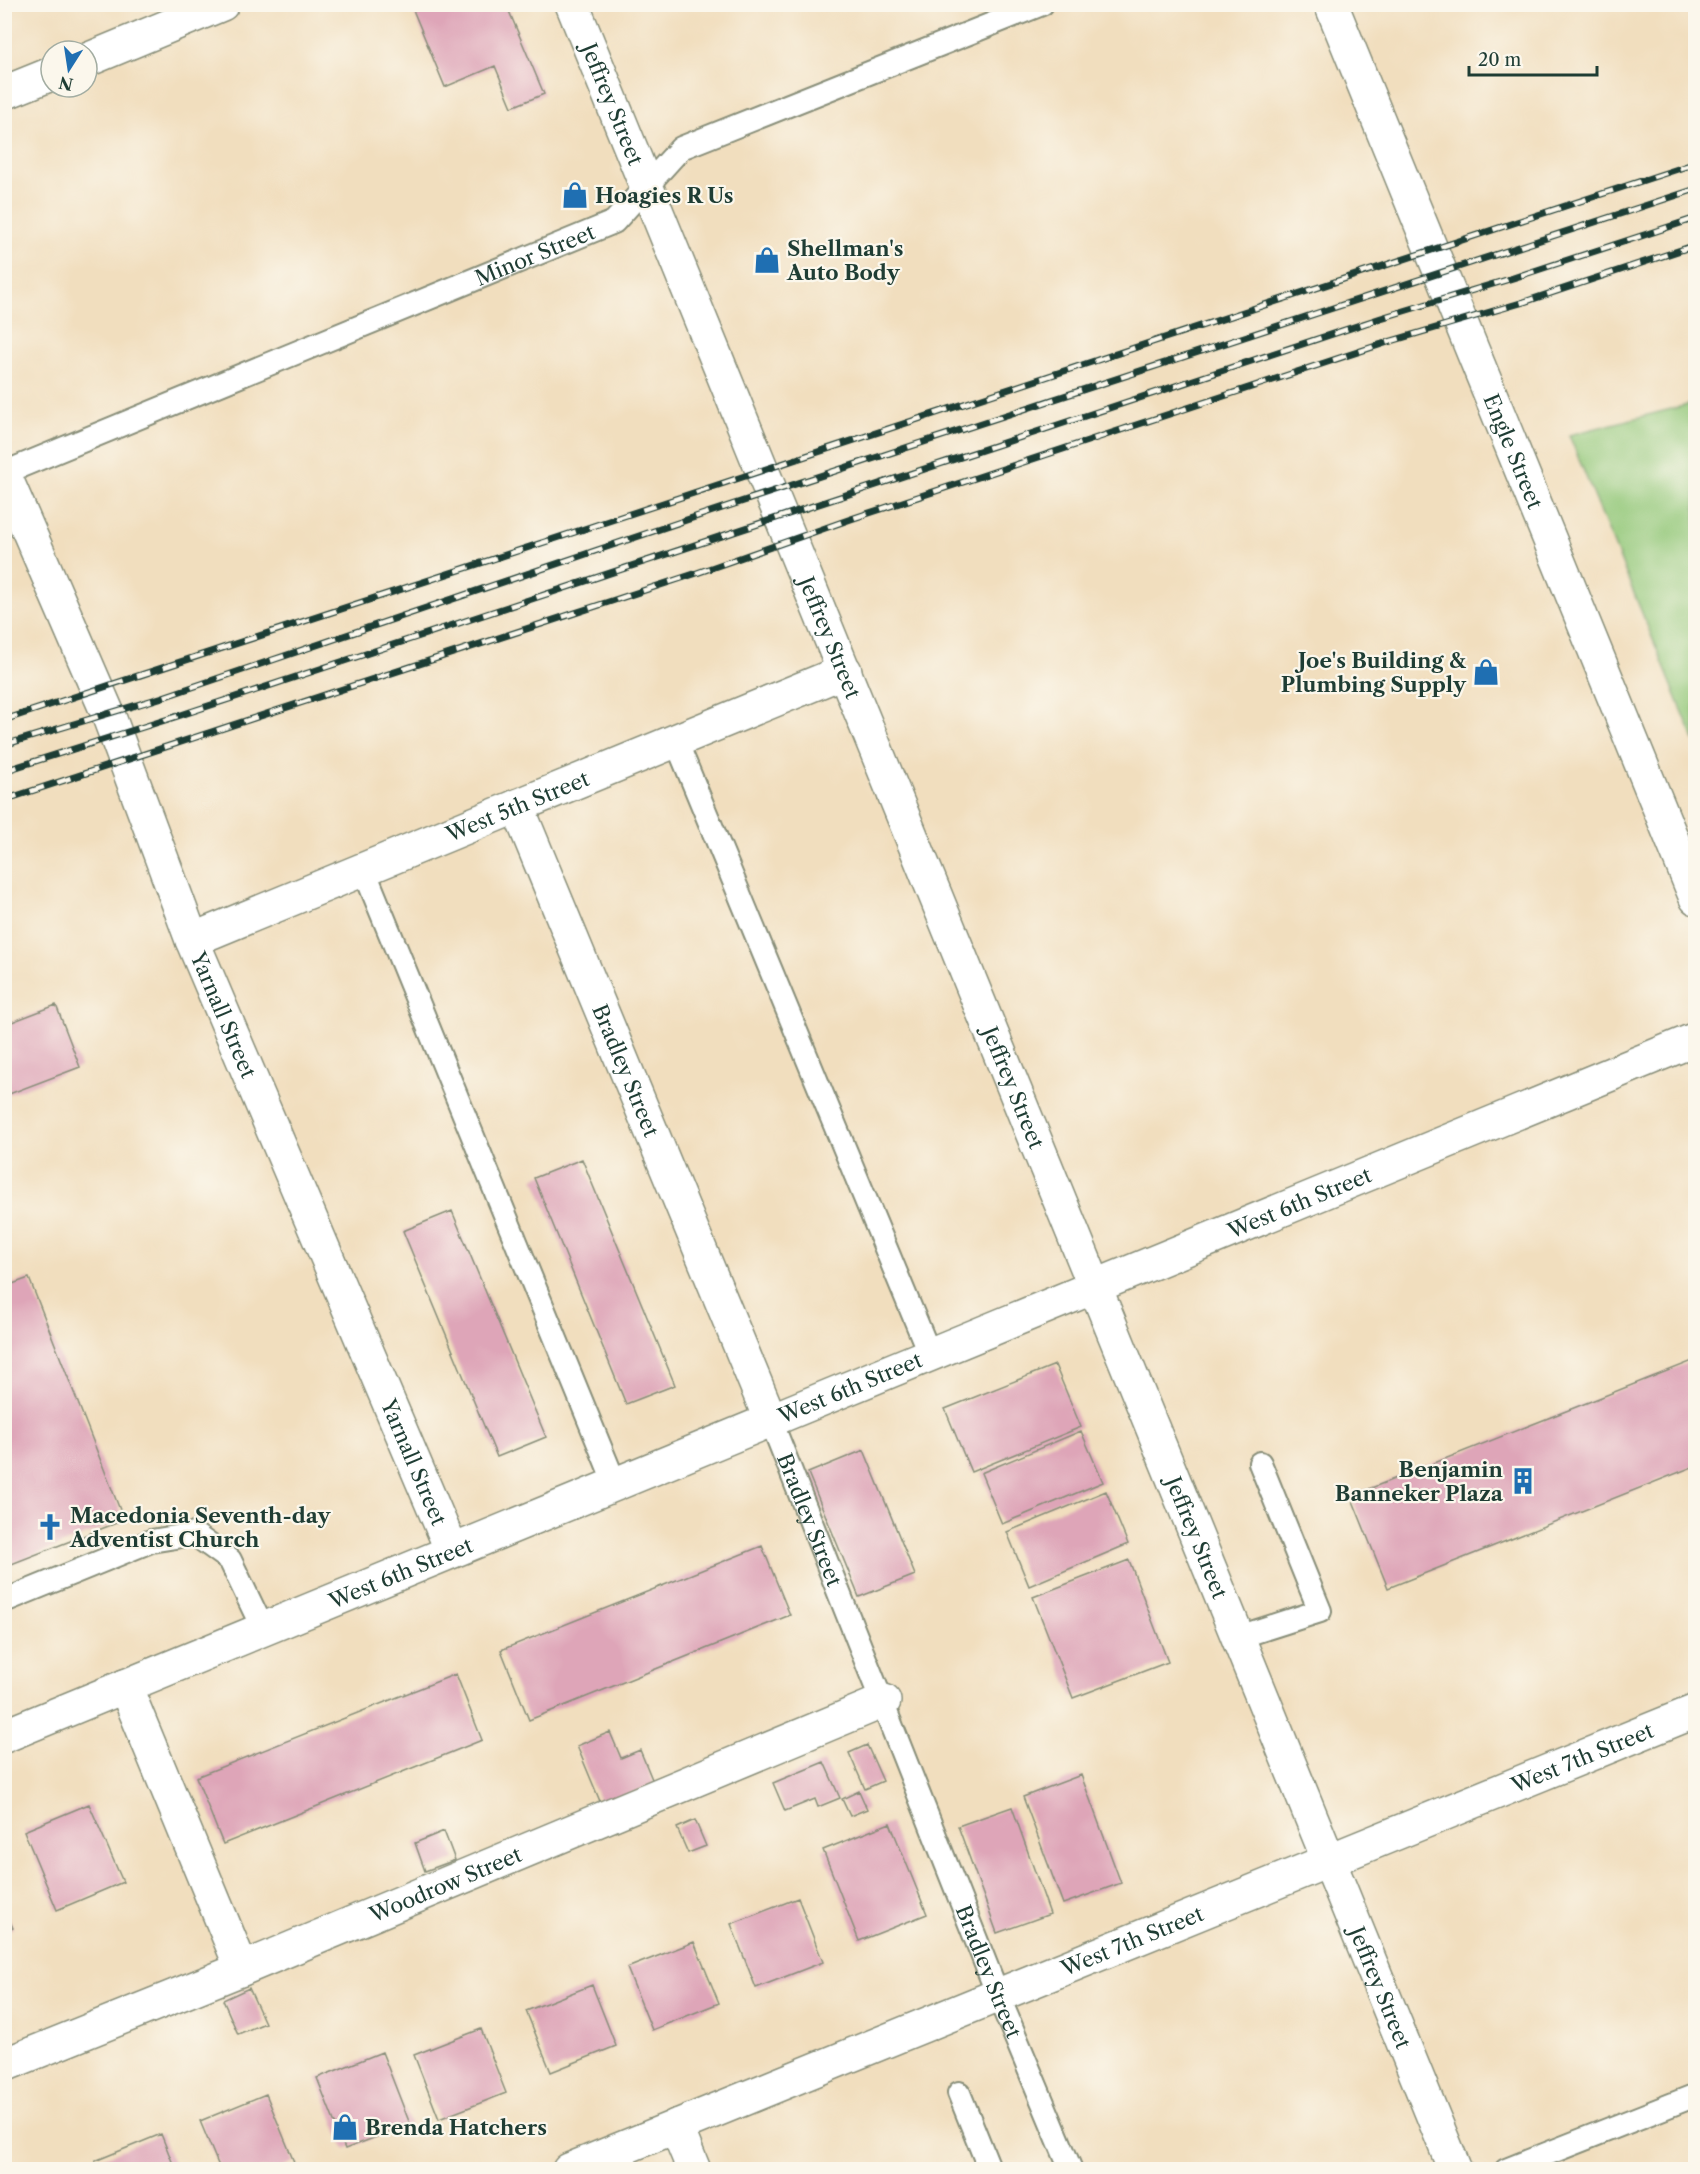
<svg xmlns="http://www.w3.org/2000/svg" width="1700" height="2174" viewBox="0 0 1700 2174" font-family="'Libre Caslon Text',serif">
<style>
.green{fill:#93c879;stroke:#598256;stroke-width:1.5}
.building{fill:#dea5b8}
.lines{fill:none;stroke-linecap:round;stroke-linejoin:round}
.service-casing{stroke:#888e79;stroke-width:26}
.minor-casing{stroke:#888e79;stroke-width:36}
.tertiary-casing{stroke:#888e79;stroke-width:36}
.service{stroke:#fff;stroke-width:22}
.minor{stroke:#fff;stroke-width:33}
.tertiary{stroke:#fff;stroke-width:33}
.rail-casing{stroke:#1f3d34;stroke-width:7}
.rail{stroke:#fbf7ec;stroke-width:4.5;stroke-dasharray:14;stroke-linecap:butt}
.labels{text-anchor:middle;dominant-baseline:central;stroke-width:4.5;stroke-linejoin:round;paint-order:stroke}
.street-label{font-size:21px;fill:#1f3d34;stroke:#fbf7ec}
.poi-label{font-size:21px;font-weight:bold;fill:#1f3d34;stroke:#fbf7ec;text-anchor:start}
</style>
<rect width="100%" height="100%" fill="#fbf7ec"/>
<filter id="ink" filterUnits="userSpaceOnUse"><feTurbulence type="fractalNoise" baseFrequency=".0167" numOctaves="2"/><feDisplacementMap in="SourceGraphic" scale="12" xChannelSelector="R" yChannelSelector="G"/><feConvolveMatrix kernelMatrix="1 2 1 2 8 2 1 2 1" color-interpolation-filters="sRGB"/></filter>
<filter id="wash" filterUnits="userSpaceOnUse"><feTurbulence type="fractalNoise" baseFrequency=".008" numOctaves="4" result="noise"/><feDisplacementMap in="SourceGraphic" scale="24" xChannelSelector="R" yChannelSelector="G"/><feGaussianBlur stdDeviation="1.35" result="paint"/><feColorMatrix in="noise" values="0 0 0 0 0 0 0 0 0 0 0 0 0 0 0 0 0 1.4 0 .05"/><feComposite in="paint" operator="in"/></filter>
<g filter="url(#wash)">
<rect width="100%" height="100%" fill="#f1debe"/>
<!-- green -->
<path class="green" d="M1695,403H1696L1695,742L1569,435Z"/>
<g id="blocks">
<!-- building -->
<path class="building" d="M506,4L544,94L512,107L495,66L445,87L411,5Z
M56,1005L80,1067L4,1096V1025Z
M582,1159L675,1385L626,1404L534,1178Z
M452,1211L546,1437L497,1457L403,1231Z
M29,1278L124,1520L4,1567V1287Z
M1695,1360V1466L1388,1588L1351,1496Z
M1055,1365L1081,1427L971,1472L945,1409Z
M1081,1431L1103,1482L1002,1524L981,1473Z
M864,1450L915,1575L859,1597L808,1473Z
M1106,1491L1128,1544L1029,1586L1007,1532Z
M762,1546L790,1615L529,1720L501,1650Z
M1129,1560L1168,1662L1073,1698L1033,1597Z
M456,1674L482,1740L223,1844L196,1777Z
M610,1732L621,1758L640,1750L654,1784L602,1806L577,1746Z
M867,1745L883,1781L865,1789L849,1753Z
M824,1762L840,1798L818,1807L815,1799L785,1811L773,1783Z
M1081,1775L1121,1883L1063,1904L1023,1797Z
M859,1791L867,1809L850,1816L842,1799Z
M89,1804L123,1882L57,1910L24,1831Z
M1012,1807L1050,1914L997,1933L958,1826Z
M695,1820L706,1846L688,1853L677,1828Z
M890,1823L927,1914L859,1941L823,1850Z
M444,1831L455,1860L425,1871L415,1843Z
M798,1898L823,1962L756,1988L731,1924Z
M4,1908L13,1928L4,1932Z
M694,1942L719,2003L652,2030L627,1968Z
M592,1985L616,2046L551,2072L526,2011Z
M249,1988L265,2023L238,2034L223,2000Z
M481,2029L506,2093L439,2119L414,2055Z
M382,2052L410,2124L345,2149L317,2078Z
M266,2094L294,2162L276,2169H220L200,2121Z
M161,2134L175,2169H98L95,2161Z"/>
</g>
</g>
<g filter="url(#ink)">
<use href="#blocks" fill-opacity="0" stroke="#888e79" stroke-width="1.5"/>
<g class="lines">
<defs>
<g id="service">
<path id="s1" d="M4,473L614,222L681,148L1042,4"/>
<path d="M676,741L930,1355"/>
<path d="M364,870L616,1486"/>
<path id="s2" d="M771,1421L998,1995L1071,2170"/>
<path d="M4,1601L151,1541L194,1534L230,1560L263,1629"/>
<path d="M1239,1637L1320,1611L1260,1463"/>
<path d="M959,2093L990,2170"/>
<path d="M1506,2170L1696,2095"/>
</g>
<g id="minor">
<path id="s3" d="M572,4L1455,2170"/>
<path d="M87,60L222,4"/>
<path d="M4,93L51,74"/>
<path id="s4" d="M4,474L108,714L192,940L452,1551"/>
<path id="s5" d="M517,806L771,1421"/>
<path id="s6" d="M192,940L845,671"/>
<path d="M125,1686L242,1969"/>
<path id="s7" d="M4,1736L1696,1039"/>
<path id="s8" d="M4,2065L242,1969L884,1701"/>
<path d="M676,2126L694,2170"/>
<path id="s9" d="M569,2170L1696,1711"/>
</g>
<g id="tertiary">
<path id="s10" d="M1331,4L1696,898"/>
</g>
</defs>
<!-- service casing -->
<use href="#service" class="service-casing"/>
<!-- minor casing -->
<use href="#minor" class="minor-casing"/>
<!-- tertiary casing -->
<use href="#tertiary" class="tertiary-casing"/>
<!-- service -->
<use href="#service" class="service"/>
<!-- minor -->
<use href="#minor" class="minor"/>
<!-- tertiary -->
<use href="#tertiary" class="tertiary"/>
<defs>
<path id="rail" d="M4,720L1696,163
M4,745L163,697L710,512L1696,189
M4,771L181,715L1381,318L1513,278L1696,218
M4,800L694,574L851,519L1388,342L1524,302L1696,245"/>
</defs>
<!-- rail casing -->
<use href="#rail" class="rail-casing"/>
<!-- rail -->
<use href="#rail" class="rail"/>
</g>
</g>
<!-- icons -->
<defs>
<symbol id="shop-bare" viewBox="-9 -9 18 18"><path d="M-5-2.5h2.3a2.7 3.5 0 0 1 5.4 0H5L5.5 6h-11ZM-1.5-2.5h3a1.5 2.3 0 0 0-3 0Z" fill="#1f6fb2" stroke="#fbf7ec" stroke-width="2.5" paint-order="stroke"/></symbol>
<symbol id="building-bare" viewBox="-9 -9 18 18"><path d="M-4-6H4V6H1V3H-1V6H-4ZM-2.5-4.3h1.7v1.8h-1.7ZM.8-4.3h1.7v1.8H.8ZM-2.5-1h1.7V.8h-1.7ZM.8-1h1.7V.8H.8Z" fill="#1f6fb2" stroke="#fbf7ec" stroke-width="2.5" paint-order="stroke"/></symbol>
<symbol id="church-bare" viewBox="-9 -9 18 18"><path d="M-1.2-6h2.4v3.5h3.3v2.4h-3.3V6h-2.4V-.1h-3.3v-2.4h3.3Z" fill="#1f6fb2" stroke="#fbf7ec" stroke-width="2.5" paint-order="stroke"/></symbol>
</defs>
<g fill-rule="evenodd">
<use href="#shop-bare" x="556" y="176" width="38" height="38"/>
<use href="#shop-bare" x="748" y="241" width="38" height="38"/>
<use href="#shop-bare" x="1467" y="653" width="38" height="38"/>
<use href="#building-bare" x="1504" y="1462" width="38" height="38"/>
<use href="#church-bare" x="31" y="1508" width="38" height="38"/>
<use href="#shop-bare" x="326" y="2108" width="38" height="38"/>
</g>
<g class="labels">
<!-- street labels -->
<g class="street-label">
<text stroke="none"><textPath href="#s3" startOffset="108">Jeffrey Street</textPath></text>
<text stroke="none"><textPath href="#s1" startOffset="574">Minor Street</textPath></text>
<text stroke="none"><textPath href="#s10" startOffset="483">Engle Street</textPath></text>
<text stroke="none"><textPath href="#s3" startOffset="684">Jeffrey Street</textPath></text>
<text stroke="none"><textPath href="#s6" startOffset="352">West 5th Street</textPath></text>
<text stroke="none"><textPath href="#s4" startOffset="584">Yarnall Street</textPath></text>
<text stroke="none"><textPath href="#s5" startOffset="286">Bradley Street</textPath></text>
<text stroke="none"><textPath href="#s3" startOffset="1170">Jeffrey Street</textPath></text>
<text stroke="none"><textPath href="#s7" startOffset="1401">West 6th Street</textPath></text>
<text stroke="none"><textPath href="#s7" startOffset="915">West 6th Street</textPath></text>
<text stroke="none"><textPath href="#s4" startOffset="1070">Yarnall Street</textPath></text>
<text stroke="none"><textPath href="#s2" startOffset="106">Bradley Street</textPath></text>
<text stroke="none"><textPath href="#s3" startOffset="1656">Jeffrey Street</textPath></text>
<text stroke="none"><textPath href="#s7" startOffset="429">West 6th Street</textPath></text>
<text stroke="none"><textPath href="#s9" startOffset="1094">West 7th Street</textPath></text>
<text stroke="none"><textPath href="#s8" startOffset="477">Woodrow Street</textPath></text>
<text stroke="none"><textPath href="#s9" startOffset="608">West 7th Street</textPath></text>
<text stroke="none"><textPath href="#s2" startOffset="592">Bradley Street</textPath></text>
<text stroke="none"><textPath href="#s3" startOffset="2142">Jeffrey Street</textPath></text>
</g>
<!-- poi labels -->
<g class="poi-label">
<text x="595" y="195">Hoagies R Us</text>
<text x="787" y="248">Shellman's<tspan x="787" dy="24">Auto Body</tspan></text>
<text x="1466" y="660" text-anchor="end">Joe's Building &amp;<tspan x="1466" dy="24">Plumbing Supply</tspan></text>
<text x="1503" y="1469" text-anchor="end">Benjamin<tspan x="1503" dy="24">Banneker Plaza</tspan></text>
<text x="70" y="1515">Macedonia Seventh-day<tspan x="70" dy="24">Adventist Church</tspan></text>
<text x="365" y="2127">Brenda Hatchers</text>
</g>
</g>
<!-- margin -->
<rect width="1700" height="2174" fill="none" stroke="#fbf7ec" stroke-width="24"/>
<!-- north arrow -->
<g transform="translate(69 69) rotate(192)"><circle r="28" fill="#fbf7ec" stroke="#a3ada2" stroke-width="1.5"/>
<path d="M0-4.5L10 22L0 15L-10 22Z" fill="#1f6fb2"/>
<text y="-9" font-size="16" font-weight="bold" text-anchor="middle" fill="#1f3d34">N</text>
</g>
<!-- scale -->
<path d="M1469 66v9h128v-9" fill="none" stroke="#1f3d34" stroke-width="3"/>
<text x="1478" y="66" font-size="18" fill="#1f3d34" stroke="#fbf7ec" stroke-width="4.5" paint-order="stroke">20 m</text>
</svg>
